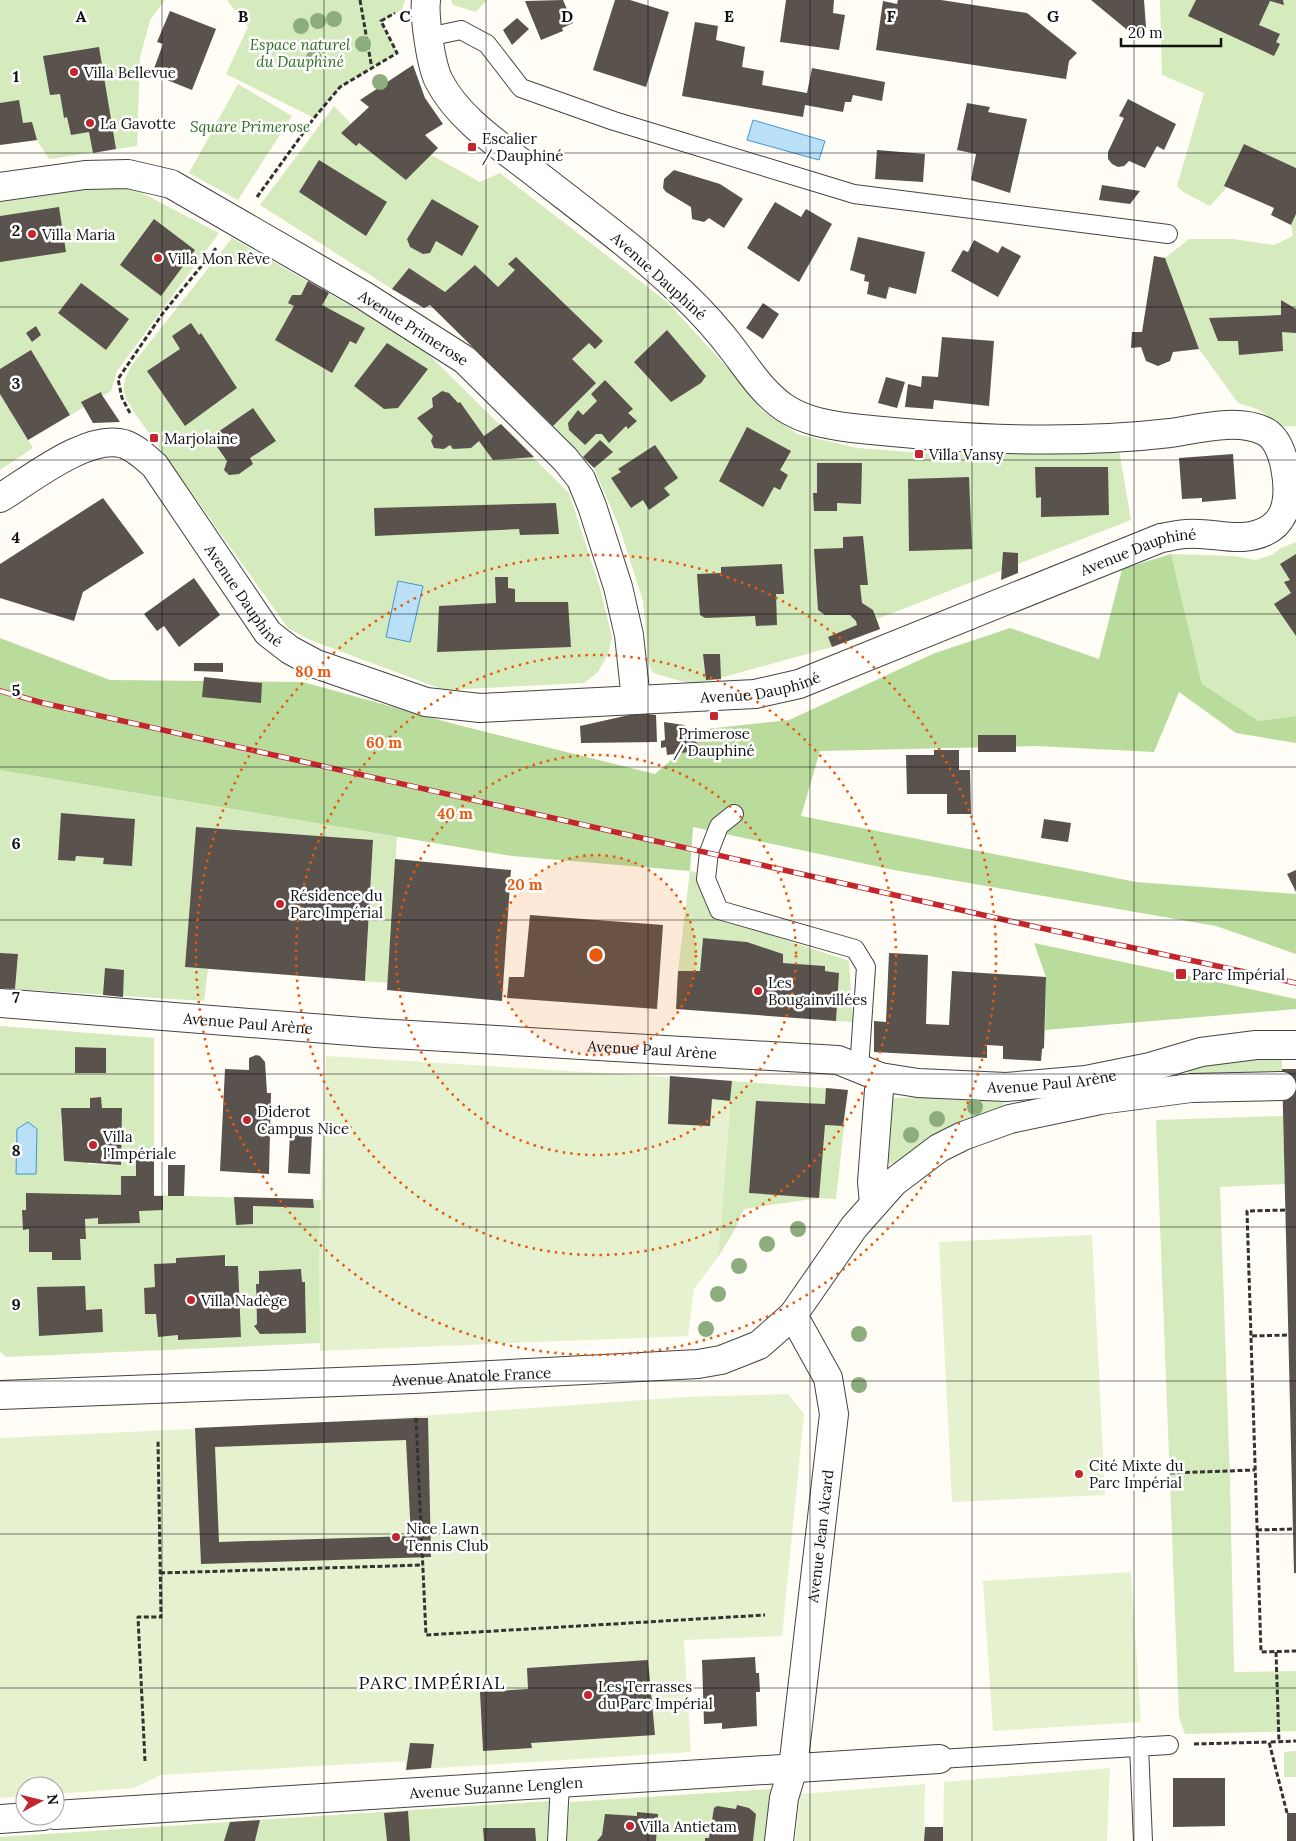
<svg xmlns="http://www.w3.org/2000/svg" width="1296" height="1841" viewBox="0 0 1296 1841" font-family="Lora,serif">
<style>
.green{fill:#d5ebbd;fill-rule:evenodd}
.forest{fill:#b9dc9c}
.pitch{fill:#e6f2cf}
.water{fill:#b9e0f7;stroke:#3f96cf}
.building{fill:#5a524d;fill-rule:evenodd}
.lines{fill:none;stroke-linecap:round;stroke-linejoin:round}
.service-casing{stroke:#444;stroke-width:20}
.minor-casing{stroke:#444;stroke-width:30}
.path{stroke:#333;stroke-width:3;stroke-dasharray:5 2.5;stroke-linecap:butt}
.service{stroke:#fff;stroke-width:18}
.minor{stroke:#fff;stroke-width:28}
.rail-casing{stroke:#c4262e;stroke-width:5.5}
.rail{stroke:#fff;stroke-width:4;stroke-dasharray:11;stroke-linecap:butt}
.tree{fill:#8dad7f}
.grid{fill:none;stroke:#111;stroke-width:1;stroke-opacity:0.55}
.ring{fill:none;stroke:#e8590c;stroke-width:2.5;stroke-dasharray:2.5 5}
.poi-dot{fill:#c4262e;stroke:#fff;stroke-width:2}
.labels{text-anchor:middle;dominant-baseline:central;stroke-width:5;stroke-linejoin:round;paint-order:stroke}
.park-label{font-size:15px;font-style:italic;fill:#2f6b1f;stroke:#fff}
.poi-label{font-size:15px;fill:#111;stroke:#fff;text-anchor:start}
.street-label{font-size:15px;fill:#111;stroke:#fff}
.quarter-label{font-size:18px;letter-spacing:1px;fill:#111;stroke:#fff}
.grid-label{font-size:16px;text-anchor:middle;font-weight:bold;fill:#111;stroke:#fff;stroke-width:5;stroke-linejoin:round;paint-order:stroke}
.centre{fill:#e8590c;stroke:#fff;stroke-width:2.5}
.ring-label{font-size:15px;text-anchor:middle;font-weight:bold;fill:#e8590c;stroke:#fff;stroke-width:5;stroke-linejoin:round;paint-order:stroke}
</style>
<rect width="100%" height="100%" fill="#fffdf5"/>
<!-- green -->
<path class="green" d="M0,0H165L150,20L140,58L137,146L49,159L37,140L0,145Z
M227,0H405L402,10L381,21L397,53L340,87L314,118L226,74L248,27Z
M451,0H487L476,12L453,5Z
M1160,0H1296V168L1244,144L1227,187L1210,206L1183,192L1177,186L1204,93L1162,75Z
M238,84L292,116L238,200L189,173Z
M334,106L406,180L431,155L480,182L500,173L667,302L726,366L762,410L797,434L857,448L936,454L1119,450L1131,520L877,619L880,629L832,647L695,685L653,673L649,664L643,601L620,529L594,468L430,305L392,289L260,205Z
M107,187H124L140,192L219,233L117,371L111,391L28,440L33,448L0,470V202Z
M1296,214V426L1284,427L1257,409L1238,403L1199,349L1165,258L1189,239H1233L1274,245L1293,236L1291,225Z
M232,238L419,345L569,493L600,588L612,637L608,654L598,672L584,683L444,690L310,640L288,628L136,415C122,393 119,389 132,365Z
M1296,542V716L1259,721L1202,684L1171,554L1234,556L1255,560L1272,555L1281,548Z
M0,770L397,837L388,983L365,981L373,840L197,827L186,967L208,969L204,1001L15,989L18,955L0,953ZM62,813L135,819L132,866L104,864V858L76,856L75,861L58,860Z
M690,871L701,874L714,916L849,961L853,1022L836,1021L839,973L825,971V966L783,963V954L747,942L703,938L700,971H678Z
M0,1026L154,1038V1195L321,1200L319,1245L321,1343L6,1357L0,1351ZM75,1047L106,1048V1073H75ZM101,1097L102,1108H122L121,1165L88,1164V1162L64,1161V1132H61L62,1108H90V1098ZM85,1209L86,1239H80V1260L62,1252H29V1229H23ZM225,1256L229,1338L178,1340V1335L158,1337L156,1314H145L144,1288L155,1287L154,1264L176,1263V1258ZM301,1269L302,1282H305L306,1332L260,1334L254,1326L257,1324L256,1284H259V1271Z
M1282,1054V1077L1189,1079L1188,1065Z
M732,1081L848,1090L836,1199L819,1198L744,1209L734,1231L718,1257Z
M1003,1095L1005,1110L899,1164L885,1163L890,1098Z
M1283,1116L1285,1184L1220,1187L1230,1480L1234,1672L1296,1671V1731L1185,1734L1179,1717L1156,1120Z
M1296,1751V1777H1284V1752Z
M773,1789L767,1841H566L570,1802Z
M550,1801L547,1841H0V1837Z"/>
<!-- forest -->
<path class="forest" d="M1171,554L1202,684L1259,721L1296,716V743L1236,733L1179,692L1154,752L1037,746L820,751L801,816L1136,882L1296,894V954L1216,926L894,870L693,827L690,871L512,856L0,770V638L110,680L303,682L458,725L655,774L706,729L789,720L935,653L1010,628L1099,659L1122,569Z
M1034,943L1296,999V1009L1045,1030L1046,977Z"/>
<!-- pitch -->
<path class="pitch" d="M326,1056L732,1081L718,1257L694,1289L688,1336L320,1351L319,1245Z
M1092,1235L1105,1495L952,1502L939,1242Z
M788,1394L804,1414L782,1636L684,1640L691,1752L406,1770L405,1761L161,1775L134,1788L55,1794V1786H25V1796L0,1798V1438L322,1423L684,1397Z
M1131,1572L1141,1722L993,1731L983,1581Z
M1110,1768L1107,1841H943L944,1782Z
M925,1784L924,1841H795L800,1794Z"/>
<!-- water -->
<path class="water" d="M753,120L825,141L819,160L747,140Z
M398,581L423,586L410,642L386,637Z
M28,1122L37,1129L36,1174H16L17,1129Z"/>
<!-- building -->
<path class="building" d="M563,0L573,23L562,28L563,31L541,40L525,1Z
M615,0H630L669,12L646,87L593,70Z
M786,0H834L833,13L845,15L839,50L780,42Z
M898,0H941L1027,13L1077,53L1069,61L1066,79L876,50L883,1L897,4Z
M1091,0H1144L1146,27L1137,38Z
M1196,0H1283L1284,5L1270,1L1259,25L1280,34L1276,42L1280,44L1274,56L1188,16Z
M170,11L216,29L192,90L152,74L163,44L157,42Z
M517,18L529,29L512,45L503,30Z
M695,22L718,26L716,40L745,47L742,67L764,71L762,85L807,93L812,68L885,82L882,101L853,95L851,102H845L843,112L805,105L803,117L682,96Z
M99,47L116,149L93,153L89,132L71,135L67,117L64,118L60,94L50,95L43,56Z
M413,65L425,98L443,124L425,135L438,148L406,180L359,143L356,146L341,133L369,107L360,100Z
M1128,99L1176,124L1164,150L1157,146L1145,168L1129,161L1124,166L1118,167L1112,164L1108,159V152L1124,118L1119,116Z
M19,100L23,123L32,122L37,140L0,145V103Z
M967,103L990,107L988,112L1027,119L1010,193L971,180L976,154L957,150Z
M1244,144L1296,168V214L1291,225L1271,215L1274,208L1224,186Z
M877,150L925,154L923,182L875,179Z
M319,160L387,202L366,236L299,192Z
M674,170L720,184L743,199L724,228L709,218L704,222L692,219L691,207L666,192L663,188L664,179Z
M1102,185L1140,191L1130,204L1099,200Z
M432,199L479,226L462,256L436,241L430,253L423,254L410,247L407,239Z
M775,202L801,217L806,209L832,224L799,282L747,248Z
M59,207L66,252L0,262V216Z
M154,219L195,250L161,296L120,265Z
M858,237L925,252L916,294L889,287L886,299L867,294L869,282L864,281L865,275L850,270Z
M974,240L998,253L1002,246L1021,256L998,297L951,271L963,250L968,252Z
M1154,256L1165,258L1199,349L1173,352L1170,361L1158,366L1146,361L1141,347L1131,348L1132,332H1142Z
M516,257L603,341L595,349L589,343L572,359L596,383L553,426L430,305L424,308L392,289L409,268L445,292L475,265L498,287L515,270L508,264Z
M308,281L329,293L322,305L365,328L356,344L350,341L332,373L275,340L294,306L288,303L292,295H301Z
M81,283L129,319L106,350L58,313Z
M1281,300L1296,309V333L1282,332L1283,351L1239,355L1238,341H1218L1209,318L1281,315Z
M763,303L779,314L763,339L746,328Z
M191,323L199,335L201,333L237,388L185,426L147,371L180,349L172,336Z
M36,326L41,335L32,342L26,333Z
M667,330L706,376L701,383L671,402L634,362Z
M942,337L994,341L989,406L934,400L933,409L905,407L908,384L921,387L922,376L938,377Z
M387,343L428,369L398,408L384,409L354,386Z
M31,350L70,415L28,440L0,394V369Z
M886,377L905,382L897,408L878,403Z
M605,380L633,409L628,413L637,421L628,429L626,426L609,443L602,434H596L585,445L569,430L568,423L578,410L583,415L597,401L591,394Z
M442,391L449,393L458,403L460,402L484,436L501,424L534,457L493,460L479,441L471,448L453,449L450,445L444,449L434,448L431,441L433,436L417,418L433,407L432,398Z
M101,392L102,395L120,422L93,423L81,402Z
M253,408L276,441L250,458L253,464L239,474L229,475L224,470L227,461L213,441L215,434Z
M747,427L791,451L780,470L788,475L780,490L774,487L763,507L719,481Z
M600,440L613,452L594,468L583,457Z
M655,445L678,478L664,488L670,495L649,510L643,500L631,508L611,478L621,472L618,469Z
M1233,454L1236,499L1202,502V498L1182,499L1179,458Z
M817,463H862L861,504L837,503V511H814L813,493H817Z
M1035,467H1108L1109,515L1041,517V497L1036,498Z
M969,477L972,549L909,551L908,479Z
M103,498L144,553L83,592L74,621L0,598V564Z
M556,503L559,534L520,535L519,529L375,536L374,508Z
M863,536L868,585H860L862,603L873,610L880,629L832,647L828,637L857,625L856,621L850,615H825L818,610L814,549L843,548V537Z
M1003,552L1018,553V573L1001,580Z
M1296,554V636L1274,604L1291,593L1284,582L1290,580L1280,564Z
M782,564L784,594H776L777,625L756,626L755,616L705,618L700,615L697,574L721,573V567Z
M495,577H508V588L515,589V602H568L571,647L437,652L439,606L496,603Z
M194,578L220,615L179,647L164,626L157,631L144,614Z
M703,654H720L721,679L706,680Z
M194,663H223V672L194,671Z
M204,677L262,683L261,703L202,697Z
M638,713L656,715L657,742L581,743L580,726Z
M664,722L684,725L702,750L667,755L666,747L661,748V741L665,740Z
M978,735H1016V752H978Z
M934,750H959V770H970L971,814H947V794H907L906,755H934Z
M61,813L135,819L132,866L103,864L104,858L76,856L75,861L58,860Z
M1044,819L1071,823L1068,842L1041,838Z
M196,827L373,840L365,981L185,967Z
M395,859L511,870L502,1001L387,990Z
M1296,870V892L1287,874Z
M530,915L663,925L657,1009L507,998L509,977H524Z
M703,938L747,942L783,954V963L825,966V971L839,973L836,1021L676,1009L678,971H700Z
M0,953L18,954L15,989L0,988Z
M889,953L928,955L926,1024L949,1025L952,971L1046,977L1044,1048L1042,1049L1041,1061L1003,1059V1046L987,1045V1058L874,1052V1021L886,1022Z
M105,968L124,970L123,997L103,995Z
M75,1047L106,1048V1073H75Z
M256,1055L260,1056L265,1062L267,1093H271L269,1174L220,1171L225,1069L249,1070V1058Z
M1282,1069H1296V1573H1294Z
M670,1076L732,1081L730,1101L712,1099L710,1126L668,1124Z
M826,1088L848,1090L843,1126L825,1125L819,1198L749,1193L756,1101L825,1104Z
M101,1097L102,1108H122L121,1165L64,1161L61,1108H90V1098Z
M290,1134H312L310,1174L288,1173Z
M136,1156H154V1196H163V1210L139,1211L140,1223L98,1224V1218L85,1219L86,1239H80L81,1260H52V1252H29V1229L23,1230L22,1210H26V1193L121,1195V1176H136Z
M168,1165H185L184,1196H168Z
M234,1197L313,1199L314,1208L253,1206V1224L236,1225Z
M225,1255V1266H238L241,1337L178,1340V1335L158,1337L156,1314H145L144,1288L155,1287L154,1264L176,1263V1258Z
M301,1269L302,1282H305L306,1333L260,1334L254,1326L257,1324L256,1284H259V1271Z
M85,1286L86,1310L102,1309L103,1332L39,1336L37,1287Z
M416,1418H428L431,1557L201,1564L195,1428ZM406,1440L411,1536L219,1542L215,1447Z
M755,1657L756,1673H759L760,1692H756L757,1726L722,1729V1723L704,1724L702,1660Z
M648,1660L655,1735L531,1743L532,1748L483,1751L480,1692L528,1689L527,1668Z
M410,1743L434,1744L431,1768L406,1770Z
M1173,1778H1225V1826L1173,1827Z
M737,1805L749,1808L756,1814L753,1841H705V1838H709L714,1808L717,1806L736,1809Z
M408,1811L410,1841H387L384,1813Z
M637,1812L658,1814L656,1841H597L602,1835L605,1814L637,1816Z
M1287,1813H1296V1841H1287Z
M260,1820L255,1841H224L230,1822Z
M925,1827H943V1841H924Z
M483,1828H535L536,1841H484Z"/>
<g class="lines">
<defs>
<path id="service" d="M428,37L461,30L487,44L521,88L614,121L854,194L1168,234
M734,814L719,826L709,852L706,879L719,910L855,949L866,967L859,1069
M1139,1746L1143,1841
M939,1759L1169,1745
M557,1841L560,1783"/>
<g id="minor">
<path id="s1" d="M0,187L85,175L128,174L171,184L363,295L465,360L565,459L581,479L592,506L618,587L629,635L636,700"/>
<path id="s2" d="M0,498C30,480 88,433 124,444C136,448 146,458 155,466L268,633L290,650L316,664L426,702L480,708L755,694L799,684L1161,538C1169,537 1178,534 1186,534C1205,532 1224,538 1243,537C1289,533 1292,499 1284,462C1281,451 1275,436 1264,431C1237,418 1198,429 1170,433C1068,445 954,439 852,428C828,425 805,421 785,408C764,394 749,371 734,351C719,331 701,311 683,294C637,250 585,212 535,173C502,147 459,120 439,81C431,66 424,17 426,0"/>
<path id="s3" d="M0,1003L376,1033L838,1060L880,1077L918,1083L1006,1087L1086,1080L1150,1067L1201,1052L1256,1045H1296"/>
<path d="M874,1204L872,1182L880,1077"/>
<path id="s4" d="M0,1395L414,1379L698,1364L721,1360L744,1351L759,1345L775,1331L793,1315L854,1227L894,1182L939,1148L963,1136L1010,1119L1100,1100L1191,1088L1282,1086"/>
<path id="s5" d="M55,1815L939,1759"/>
<path d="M0,1819L43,1816"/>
<path id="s6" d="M779,1841L784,1798L793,1768L834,1414L828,1378L793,1315"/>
</g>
</defs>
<!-- service casing -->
<use href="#service" class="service-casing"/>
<!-- minor casing -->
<use href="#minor" class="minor-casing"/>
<!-- path -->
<path class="path" d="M360,0L372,69
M257,197L314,118L340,87L397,53L381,21L395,13
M130,413L122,398L118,379L163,313L217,247
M1285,1210L1247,1211L1261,1652L1296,1651
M1252,1336L1288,1335
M416,1418L426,1635L765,1615
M1170,1473L1255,1470
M1257,1530L1293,1529
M160,1573L423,1565
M1276,1652L1279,1742
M1194,1744L1269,1742
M145,1761L138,1617H161L158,1440
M1287,1813L1269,1742L1296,1741"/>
<!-- service -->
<use href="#service" class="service"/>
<!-- minor -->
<use href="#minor" class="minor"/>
<defs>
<path id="rail" d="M0,691L43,703L1041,928L1296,983"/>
</defs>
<!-- rail casing -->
<use href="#rail" class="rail-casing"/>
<!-- rail -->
<use href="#rail" class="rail"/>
</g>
<!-- trees -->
<g class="tree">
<circle cx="334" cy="19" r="8"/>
<circle cx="318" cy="21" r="8"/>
<circle cx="301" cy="26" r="8"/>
<circle cx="363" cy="44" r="8"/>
<circle cx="314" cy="58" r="8"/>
<circle cx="380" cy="82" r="8"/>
<circle cx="975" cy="1107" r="8"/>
<circle cx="937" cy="1119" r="8"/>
<circle cx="911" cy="1135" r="8"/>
<circle cx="798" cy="1229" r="8"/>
<circle cx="767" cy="1244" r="8"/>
<circle cx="739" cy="1266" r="8"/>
<circle cx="718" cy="1294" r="8"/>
<circle cx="706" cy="1329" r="8"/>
<circle cx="859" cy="1334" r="8"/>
<circle cx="859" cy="1385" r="8"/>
</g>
<!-- grid -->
<path class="grid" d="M162,0V1841M324,0V1841M486,0V1841M648,0V1841M810,0V1841M972,0V1841M1134,0V1841M0,153H1296M0,307H1296M0,460H1296M0,614H1296M0,767H1296M0,920H1296M0,1074H1296M0,1227H1296M0,1381H1296M0,1534H1296M0,1688H1296"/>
<!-- distance rings -->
<circle cx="596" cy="955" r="100" fill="#e8590c" fill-opacity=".12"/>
<g class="ring">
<circle cx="596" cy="955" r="100"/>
<circle cx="596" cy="955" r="200"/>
<circle cx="596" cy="955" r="300"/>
<circle cx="596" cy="955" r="400"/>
</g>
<!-- markers -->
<g class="poi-dot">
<circle cx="74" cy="72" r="5"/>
<circle cx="90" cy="123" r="5"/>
<rect x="467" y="142" width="10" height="10" rx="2.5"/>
<circle cx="32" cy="234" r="5"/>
<circle cx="158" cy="258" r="5"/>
<rect x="149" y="433" width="10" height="10" rx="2.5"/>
<rect x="914" y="449" width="10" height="10" rx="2.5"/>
<rect x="709" y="711" width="10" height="10" rx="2.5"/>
<circle cx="280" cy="904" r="5"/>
<rect x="1175" y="968" width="12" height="12" rx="2.5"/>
<circle cx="758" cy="991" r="5"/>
<circle cx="247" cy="1120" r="5"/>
<circle cx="93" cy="1145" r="5"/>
<circle cx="191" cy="1300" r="5"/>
<circle cx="1079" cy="1474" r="5"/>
<circle cx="396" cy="1537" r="5"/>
<circle cx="588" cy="1695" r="5"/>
<circle cx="630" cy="1826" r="5"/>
</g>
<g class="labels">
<!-- park labels -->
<g class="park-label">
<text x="300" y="44">Espace naturel<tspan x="300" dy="17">du Dauphiné</tspan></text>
<text x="250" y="126">Square Primerose</text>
</g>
<!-- poi labels -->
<g class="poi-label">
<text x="84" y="72">Villa Bellevue</text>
<text x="100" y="123">La Gavotte</text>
<text x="482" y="138">Escalier<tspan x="482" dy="17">/ Dauphiné</tspan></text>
<text x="42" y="234">Villa Maria</text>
<text x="168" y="258">Villa Mon Rêve</text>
<text x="164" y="438">Marjolaine</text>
<text x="929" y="454">Villa Vansy</text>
<text x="714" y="733" text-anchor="middle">Primerose<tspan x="714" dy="17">/ Dauphiné</tspan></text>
<text x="290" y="895">Résidence du<tspan x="290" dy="17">Parc Impérial</tspan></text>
<text x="1192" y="974">Parc Impérial</text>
<text x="768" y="982">Les<tspan x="768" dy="17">Bougainvillées</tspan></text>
<text x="257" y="1111">Diderot<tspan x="257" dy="17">Campus Nice</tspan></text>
<text x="103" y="1136">Villa<tspan x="103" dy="17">l'Impériale</tspan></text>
<text x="201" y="1300">Villa Nadège</text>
<text x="1089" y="1465">Cité Mixte du<tspan x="1089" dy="17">Parc Impérial</tspan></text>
<text x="406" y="1528">Nice Lawn<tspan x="406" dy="17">Tennis Club</tspan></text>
<text x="598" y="1686">Les Terrasses<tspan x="598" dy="17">du Parc Impérial</tspan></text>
<text x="640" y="1826">Villa Antietam</text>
</g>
<!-- street labels -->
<g class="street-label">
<text transform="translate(659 276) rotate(42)">Avenue Dauphiné</text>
<text stroke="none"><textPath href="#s1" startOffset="455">Avenue Primerose</textPath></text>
<text stroke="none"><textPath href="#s2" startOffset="1292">Avenue Dauphiné</textPath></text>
<text stroke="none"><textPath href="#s2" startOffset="334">Avenue Dauphiné</textPath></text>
<text stroke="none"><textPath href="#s2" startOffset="888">Avenue Dauphiné</textPath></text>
<text stroke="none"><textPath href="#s3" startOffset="249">Avenue Paul Arène</textPath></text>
<text stroke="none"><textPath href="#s3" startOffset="654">Avenue Paul Arène</textPath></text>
<text stroke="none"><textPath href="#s3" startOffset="1058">Avenue Paul Arène</textPath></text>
<text stroke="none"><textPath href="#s4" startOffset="472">Avenue Anatole France</textPath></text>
<text stroke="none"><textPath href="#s6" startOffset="308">Avenue Jean Aicard</textPath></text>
<text stroke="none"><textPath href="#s5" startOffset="442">Avenue Suzanne Lenglen</textPath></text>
</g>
<!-- quarter labels -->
<g class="quarter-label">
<text x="432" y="1682">PARC IMPÉRIAL</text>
</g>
</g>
<g class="grid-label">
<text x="81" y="22">A</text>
<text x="243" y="22">B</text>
<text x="405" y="22">C</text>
<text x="567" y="22">D</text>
<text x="729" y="22">E</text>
<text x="891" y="22">F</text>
<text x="1053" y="22">G</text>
<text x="16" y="82">1</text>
<text x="16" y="236">2</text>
<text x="16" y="389">3</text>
<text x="16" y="543">4</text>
<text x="16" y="696">5</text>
<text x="16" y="849">6</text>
<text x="16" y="1003">7</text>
<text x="16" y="1156">8</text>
<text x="16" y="1310">9</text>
</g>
<circle cx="596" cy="955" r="8" class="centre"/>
<g class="ring-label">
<text x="313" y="677">80 m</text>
<text x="384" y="748">60 m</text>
<text x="455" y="819">40 m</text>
<text x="525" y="890">20 m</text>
</g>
<!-- north arrow -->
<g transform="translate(40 1801) rotate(83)"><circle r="24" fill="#ffffff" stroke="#a0a0a0"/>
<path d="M0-4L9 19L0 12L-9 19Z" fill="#c4262e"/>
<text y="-8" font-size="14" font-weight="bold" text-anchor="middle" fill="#111111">N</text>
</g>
<!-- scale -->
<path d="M1121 38v8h100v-8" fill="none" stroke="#111111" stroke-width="2.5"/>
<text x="1128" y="38" font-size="15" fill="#111111" stroke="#ffffff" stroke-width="4" paint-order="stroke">20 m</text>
</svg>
